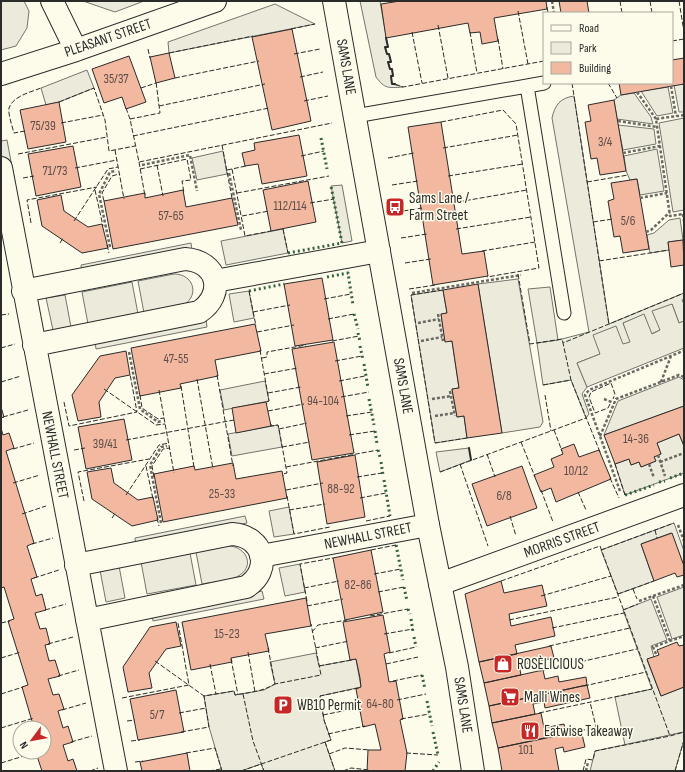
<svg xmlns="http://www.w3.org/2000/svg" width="685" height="772" viewBox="0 0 685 772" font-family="'Sofia Sans Condensed',sans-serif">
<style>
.green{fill:#ecebdb;stroke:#74746e}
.parking{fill:#eceadb;stroke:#74746e}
.building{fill:#f2b8a0;stroke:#2b2b2b}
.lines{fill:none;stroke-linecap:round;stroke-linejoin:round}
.service-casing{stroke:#2b2b2b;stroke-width:15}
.minor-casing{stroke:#2b2b2b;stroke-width:24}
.tertiary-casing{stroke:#2b2b2b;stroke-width:24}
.path{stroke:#6a6964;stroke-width:2.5;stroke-dasharray:3 2;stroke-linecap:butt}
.service{stroke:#fdfbea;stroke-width:13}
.minor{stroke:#fdfbea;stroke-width:22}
.tertiary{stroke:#fdfbea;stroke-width:22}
.hedge{stroke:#34623c;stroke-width:3;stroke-dasharray:2 3;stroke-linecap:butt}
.fence{stroke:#2b2b2b;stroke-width:1;stroke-dasharray:5 2;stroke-linecap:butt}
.wall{stroke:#2b2b2b;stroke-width:2}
.labels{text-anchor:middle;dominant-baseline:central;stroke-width:3;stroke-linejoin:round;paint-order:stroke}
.number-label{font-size:13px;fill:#5d4e48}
.street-label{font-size:15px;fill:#2b2b2b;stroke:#fdfbea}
.poi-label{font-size:15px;fill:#2b2b2b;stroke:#fdfbea;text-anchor:start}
</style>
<rect width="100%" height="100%" fill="#fdfbea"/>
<!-- green -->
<path class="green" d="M83,1H144L115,12Z
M360,1H380L388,47H385L387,54H389L391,62H388L390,69H392L393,76H391L392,84L403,87C388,88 385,89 376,77Z
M275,4L315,24L169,53L168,42Z
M684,84V112H679L674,85Z
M668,87L673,113L657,116L641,91Z
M634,93L651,117L653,124L617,119L614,100L621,95Z
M574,96L609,324L684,293V299L682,300L684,304V321L679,323L672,304L660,330L651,334L644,315L623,323L631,342L577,363L587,387L582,394L589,414L586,418L571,380L543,385L537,343L558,340L589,332L552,118C555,105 560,98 574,96Z
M684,118V210L673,212L659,123Z
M618,125L654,129L656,144L623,150Z
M657,149L664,191L640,195L637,179L630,180L626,171L624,156Z
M342,185L352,241L342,243L331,186Z
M680,218L683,240L668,242L669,250L650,253L647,235L654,233L669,220Z
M174,274C193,274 200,294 184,305L144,313L138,281Z
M518,279L543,422L540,427L502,433L478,284Z
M132,282L138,314L88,324L82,292Z
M443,290L447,313L441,314L445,341H452L459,388L452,389L457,417L464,416L467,438L435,443L411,295Z
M679,377L684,380V406L604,435L618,401Z
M679,434L684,446V473L625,495L615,464L629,459L631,465L639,462L641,467L656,461L654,457L661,454L657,443Z
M469,448L471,460L440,472L436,452Z
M674,523L684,551V566L671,533L641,544L654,581L618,594L601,550Z
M227,546C244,545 256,564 240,575C232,581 212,582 202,584L196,552Z
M190,553L196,585L147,594L141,562Z
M651,599L667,640L651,646L654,657L647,660L661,696L684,687V732L625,745L615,697L652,689L623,610Z"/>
<!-- parking -->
<path class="parking" d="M1,1H24L29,11L27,28L16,46L1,50Z
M87,70L94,88L59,102L46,105L41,88Z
M7,140L28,252L20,253L1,152V141Z
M223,151L227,174L197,180L192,158Z
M283,229L288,253L226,265L221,241Z
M191,243L192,250L82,272L81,265Z
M550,287L558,340L537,343L528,289Z
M249,291L254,318L234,322L229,294Z
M65,295L71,327L53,330L46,298Z
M672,304L679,323L684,321V348L587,387L577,363L600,354L593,335L616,326L623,344L630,342L623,323L644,314L652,334L660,330L652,311Z
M206,319L207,327L96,349L95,341Z
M265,381L269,401L224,410L220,390Z
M278,425L282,447L232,456L228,434Z
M289,507L294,534L274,537L269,511Z
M245,516L247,523L136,545L135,538Z
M300,564L305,592L285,596L279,568Z
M119,566L125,598L106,602L100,570Z
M684,587V635L672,639L657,597Z
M262,591L264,599L153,621L152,614Z
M316,653L319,666L356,659L361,687L320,696L324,720L331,740L325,742L335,771H264L261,764L241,771H222L209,727L204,696L234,691L235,695L264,690L275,684L270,662Z
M684,732V740L675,771H590L595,751Z"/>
<!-- building -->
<path class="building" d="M400,1H546L547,9L494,18L498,41L482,44L480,32L470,33L468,23L386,38L381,4Z
M559,1H587L589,13H561Z
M292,29L311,121L272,130L252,37Z
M169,53L175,78L156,83L150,57Z
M129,56L146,102L126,109L122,97L104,103L92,69Z
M684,58V84L621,95L619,83H672V60Z
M614,100L626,171L600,175L597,158L591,159L585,122L591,121L588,105Z
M59,102L66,142L28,149L20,110Z
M441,122L462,254L484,251L488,276L433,285L408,127Z
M299,135L307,176L262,184L258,164L245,166L242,153L255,150L254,143Z
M73,146L81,187L36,196L28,154Z
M637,179L649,249L623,253L620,236L614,237L608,201L614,199L611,183Z
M308,181L316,222L271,231L263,190Z
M183,190L186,207L232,198L238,225L113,249L104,201L145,193V198Z
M61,195L64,211L88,227L102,224L108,248L82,253L42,226L37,200Z
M683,240L684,265L671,267L668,242Z
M322,278L333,340L295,346L284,284Z
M478,284L502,433L467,438L464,416L457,417L452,389L459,388L452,341L445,342L441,314L447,313L443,290Z
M255,324L261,351L215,360L218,376L180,384L181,388L140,396L131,348Z
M334,342L354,453L312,460L292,349Z
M126,351L130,375L115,378L99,402L101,417L78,421L72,395L100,356Z
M266,402L271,426L236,433L232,408Z
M684,406V446L679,434L657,443L661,454L654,457L656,461L641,467L639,462L631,465L629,459L615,464L604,435Z
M1,407L4,417L1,418Z
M124,419L132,460L86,469L78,427Z
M1,428L3,435L9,433L14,448L6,451L34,543L27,546L37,577L31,579L36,596L42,594L46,610L35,613L40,629L46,628L50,644L45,645L49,661L55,660L60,676L48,679L53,695L59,694L64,709L58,711L63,728L68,726L73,742L63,745L68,761L73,759L77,771H42L36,753L44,752V728H34L22,687L28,685L8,621L14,619L4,587L1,588Z
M574,444L579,457L599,450L611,479L556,502L551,488L541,492L534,475L554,467L551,459L563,454L561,449Z
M355,455L365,517L327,524L317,462Z
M233,463L236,479L282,471L287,498L163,522L154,474L194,466L195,470Z
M522,466L537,508L487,526L472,484Z
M111,468L114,483L138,500L153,497L158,520L132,526L92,499L87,472Z
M672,533L684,566V575L677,577L675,573L654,581L641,544Z
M371,550L383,612L345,620L333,558Z
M501,581L504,593L542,585L547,606L509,614L511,626L551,617L555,636L515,645L517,654L479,662L465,594Z
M306,598L311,626L265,634L269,651L231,658L232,662L191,670L182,622Z
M383,615L390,652L384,654L386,664L389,682L396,681L403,719L400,720L407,753L405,771H367L368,750H381L375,724L363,727L356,689L361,687L360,678L356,659L350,660L343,622Z
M176,622L181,646L166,649L149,673L152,688L128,692L123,667L150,627Z
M677,642L679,646L684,645V687L661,696L647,659L659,655L657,650Z
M551,646L554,658L519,665L521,675L484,683L479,662Z
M543,670L545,679L558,676L559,682L586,677L587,685L489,706L484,683Z
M587,685L590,698L545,708L544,702L533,704L535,714L492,723L489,706Z
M176,690L184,732L138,740L130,699Z
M541,713L544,728L564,724L566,734L498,748L492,723Z
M581,730L585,747L564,752L563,747L555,749L559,771H502L498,748Z
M187,753L190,771H142L140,762Z"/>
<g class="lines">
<defs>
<path id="service" d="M527,86L564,313
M355,116L544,83"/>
<path id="minor" d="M52,1L76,50
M1,74L76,50L215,1
M1,168L116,771
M215,281L379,251
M23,291L185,259C218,261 226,294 199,312L34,345
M261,556L428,525
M76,565L232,534C264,536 273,570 246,587L87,620
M440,584L684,495"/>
<path id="tertiary" d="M334,1L428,525L457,667L473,771"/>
</defs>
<!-- service casing -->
<use href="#service" class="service-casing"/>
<!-- minor casing -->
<use href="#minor" class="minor-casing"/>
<!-- tertiary casing -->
<use href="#tertiary" class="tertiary-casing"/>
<!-- path -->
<path class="path" d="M552,1L554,13
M671,86L676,116
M637,92L656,119
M684,115L656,119L670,216L684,214
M618,121L657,127
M623,153L660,146
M142,165L190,155L197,191
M229,173L241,230
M640,198L667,193
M683,214L684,221
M646,232L651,230L670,212
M110,247L99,194L110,172L116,171
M412,293L521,275
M438,314L443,341
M418,323L439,319
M421,341L442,337
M129,352L140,409L158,422L162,421
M661,382L671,356
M450,391L455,416
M432,399L451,396
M604,399L614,403
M435,416L454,413
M600,436L616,399L679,375L684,377
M658,455L665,476
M660,462L684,453
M649,464L654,478
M620,491L585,395L589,390L683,351
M161,523L150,465L161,447L167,446
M678,525L684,541
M653,596L670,641
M639,601L684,585
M656,654L653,647L684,636
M586,771L588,762"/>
<!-- service -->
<use href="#service" class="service"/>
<!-- minor -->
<use href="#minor" class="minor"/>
<!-- tertiary -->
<use href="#tertiary" class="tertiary"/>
<!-- hedge -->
<path class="hedge" d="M321,138L327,169
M288,253L342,243L331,186
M327,277L348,273L353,305
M249,291L284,284
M354,314L358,329
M358,333L360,341
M360,346L363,360
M364,364L368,388
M369,399L374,425
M375,431L377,444
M378,450L380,457
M381,462L383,475
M670,478L684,473
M384,480L390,516
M659,482L665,481
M625,495L654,485
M396,545L403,580
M404,587L407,601
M408,609L410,614
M411,619L413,632
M414,637L416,647
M422,675L425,689
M427,701L432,726
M433,732L438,755
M433,771L439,762"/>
<!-- fence -->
<path class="fence" d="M620,1L622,13
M650,1L652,13
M679,1L684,32
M547,7L548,13
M518,11L528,64
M438,25L448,78
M291,29L315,24
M412,32L422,83
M470,32L477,73
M498,39L503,69
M672,41L684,39
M148,49L150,58
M169,53L253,36
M294,54L320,49
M300,77L323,72
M175,78L259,61
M572,83L609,325
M608,83L617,98
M395,84L403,87L544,61
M141,88L156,83
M304,101L328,96
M59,102L94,88L105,120L109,151L135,146
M159,106L265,84
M126,108L130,119L139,162L332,123
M130,119L160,113L156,82
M441,122L503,110L516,124L539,268L487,277
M61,123L103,115
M25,131L14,133C12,126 8,114 9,108C13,96 31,92 41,88
M133,136L269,108
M222,145L232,198
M443,148L518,135
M115,150L124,199
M18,154L107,137
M301,156L324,151
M388,158L414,153
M139,162L145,196
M157,165L163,196
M75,168L117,160
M140,169L187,159L191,180L182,181L184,193
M232,169L245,236L271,231
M227,170L246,166
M448,176L523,164
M23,178L34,176
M587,182L628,175
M392,185L418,181
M95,190L103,226
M237,193L329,176
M104,201L102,193L112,176L119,174
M310,203L334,199
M452,203L527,190
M397,212L422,208
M242,216L269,211
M74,221L108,169L118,167
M593,222L613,219
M31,223L27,200L97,187
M283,229L288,253
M456,229L531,217
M401,238L427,234
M60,243L63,238
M107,245L109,253
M482,251L535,242
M599,261L669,250
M405,263L431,259
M518,274L530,344L562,339L563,343
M409,289L436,285
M443,290L411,295L435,443L467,438
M249,291L256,326
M324,299L351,294
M253,312L290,305
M1,315L9,314
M328,319L354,314
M257,332L294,325
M332,341L359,336
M1,348L15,344
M260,350L269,401L266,402L267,404
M262,358L267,357V352L306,345
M335,361L362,356
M264,374L298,368
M217,375L233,466
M197,379L213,469
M339,381L365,376
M1,382L21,376
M543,385L571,380
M181,386L194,467
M104,389L156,425L165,424
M159,390L174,473
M268,393L301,387
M140,395L142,408L158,419L164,418
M545,395L551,431
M341,397L369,392
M64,402L69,426L137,412L130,374
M610,404L608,408L595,413L589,397L591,392L611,383L615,394L613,399
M268,411L304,404
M346,416L372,412
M3,417L28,410
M271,424V426L278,425L279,429L287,473L283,474V476
M279,429L307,423
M554,430L562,451
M349,435L375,431
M126,440L234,420
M521,442L535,477
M282,447L310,442
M13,449L34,443
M74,450L85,448
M600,452L571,380L563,343L684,293
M487,454L495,477
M460,464L488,546
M615,464L625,495
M146,466L153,499
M286,467L378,450
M440,472L586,418
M154,477L152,466L163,449L170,448
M357,477L382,473
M610,478L619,498
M13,483L40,475
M286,490L323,483
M541,490L553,522
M578,492L586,510
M126,495L159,445L169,443
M287,496L294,534L330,527
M360,498L386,493
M84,501L78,472L149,459
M289,510L325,504
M22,514L46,506
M510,516L516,536
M112,518L116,512
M157,518L159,526
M366,521L390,516
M655,530L657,538
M32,544L53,538
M371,550L396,545
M601,550L674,523
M374,574L401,569
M34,578L59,570
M501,581L600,546L670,736L684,732
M304,588L339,581
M633,589L637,599
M378,592L404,587
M618,594L654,581
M541,596L611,576
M307,601L300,564L333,558
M307,606L343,599
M45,610L66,604
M623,610L638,604
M370,616L408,609
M509,620L618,597
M1,623L10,621
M552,628L624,613
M312,632L318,625L347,620
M384,634L413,629
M48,644L73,637
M549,646L630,628
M268,648L275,684L321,675L311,624
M315,648L349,641
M248,652L255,692
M389,653L416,647
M1,658L21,652
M231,659L238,695
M155,661L204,696
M210,664L216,694
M386,664L418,657
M319,666L352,660
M540,671L637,649
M58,676L79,670
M393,681L422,675
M584,686L646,672
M1,694L23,687
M243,694L253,741L264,771
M122,698L189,685L178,623
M397,700L426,694
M62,710L86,703
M179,713L206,708
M539,713L652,689
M323,715L362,707
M401,719L429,714
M127,721L135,720
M1,728L34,718
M580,731L596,727L590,702
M181,732L209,727L204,696L234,691L235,695C251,692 261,692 275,684
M328,734L365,726
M131,741L140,740
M71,742L92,736
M325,742L335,771
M186,753L215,748L222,771
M406,753L438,755
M329,754L345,748L370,750
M135,762L143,761
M1,763L37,752
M90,771L98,768
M209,771L221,769
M241,771L331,740L324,720L320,696L358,688
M343,771L351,768L369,770
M583,771L586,759L593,760L595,751L670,736
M675,771L684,740"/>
<!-- wall -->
<path class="wall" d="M386,38L388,47H385L387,54H389L391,62H388L390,69H392L393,76H391L392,84H395
M469,448L471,460"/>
</g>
<!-- icons -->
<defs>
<symbol id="bus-square" viewBox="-11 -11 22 22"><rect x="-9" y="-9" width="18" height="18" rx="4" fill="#c62828" stroke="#fdfbea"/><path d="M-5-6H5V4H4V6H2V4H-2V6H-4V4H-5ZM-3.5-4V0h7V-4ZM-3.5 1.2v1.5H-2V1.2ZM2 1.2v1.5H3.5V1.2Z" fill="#fff"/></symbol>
<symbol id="shop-square" viewBox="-11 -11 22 22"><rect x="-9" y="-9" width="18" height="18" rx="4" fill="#c62828" stroke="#fdfbea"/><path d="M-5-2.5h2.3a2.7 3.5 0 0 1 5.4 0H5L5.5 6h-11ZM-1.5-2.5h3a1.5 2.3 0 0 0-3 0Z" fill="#fff"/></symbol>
<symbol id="supermarket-square" viewBox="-11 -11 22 22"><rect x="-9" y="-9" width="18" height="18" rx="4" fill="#c62828" stroke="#fdfbea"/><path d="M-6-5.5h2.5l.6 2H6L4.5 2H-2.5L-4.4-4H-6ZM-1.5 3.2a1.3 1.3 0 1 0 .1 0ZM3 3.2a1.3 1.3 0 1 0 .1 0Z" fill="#fff"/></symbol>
<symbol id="parking-square" viewBox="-11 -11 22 22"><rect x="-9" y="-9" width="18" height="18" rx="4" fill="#c62828" stroke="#fdfbea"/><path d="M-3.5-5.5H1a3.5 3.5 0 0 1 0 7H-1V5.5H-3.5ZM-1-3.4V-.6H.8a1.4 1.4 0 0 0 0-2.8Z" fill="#fff"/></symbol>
<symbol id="restaurant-square" viewBox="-11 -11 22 22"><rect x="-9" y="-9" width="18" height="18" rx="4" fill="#c62828" stroke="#fdfbea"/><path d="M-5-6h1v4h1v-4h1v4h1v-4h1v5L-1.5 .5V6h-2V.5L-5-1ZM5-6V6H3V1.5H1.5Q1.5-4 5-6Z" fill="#fff"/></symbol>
</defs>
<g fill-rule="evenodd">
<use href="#bus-square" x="384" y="196" width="22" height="22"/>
<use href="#shop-square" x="492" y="653" width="22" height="22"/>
<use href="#supermarket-square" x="499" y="686" width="22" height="22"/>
<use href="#parking-square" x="272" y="694" width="22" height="22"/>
<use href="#restaurant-square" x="519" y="720" width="22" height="22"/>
</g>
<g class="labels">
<!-- number labels -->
<g class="number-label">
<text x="116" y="79">35/37</text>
<text x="43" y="126">75/39</text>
<text x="605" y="142">3/4</text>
<text x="55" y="171">71/73</text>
<text x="290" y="206">112/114</text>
<text x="171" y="216">57-65</text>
<text x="628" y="221">5/6</text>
<text x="176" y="359">47-55</text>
<text x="323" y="401">94-104</text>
<text x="636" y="439">14-36</text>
<text x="105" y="444">39/41</text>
<text x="576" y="471">10/12</text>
<text x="341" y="489">88-92</text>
<text x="222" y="494">25-33</text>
<text x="504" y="496">6/8</text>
<text x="358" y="585">82-86</text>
<text x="227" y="634">15-23</text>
<text x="380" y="704">64-80</text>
<text x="157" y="715">5/7</text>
<text x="526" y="750">101</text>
</g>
<!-- street labels -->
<g class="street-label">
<text transform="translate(108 38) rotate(-19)">PLEASANT STREET</text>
<text transform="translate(346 67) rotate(80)">SAMS LANE</text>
<text transform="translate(403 386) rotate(80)">SAMS LANE</text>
<text transform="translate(55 455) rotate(79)">NEWHALL STREET</text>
<text transform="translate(368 536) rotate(-11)">NEWHALL STREET</text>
<text transform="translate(562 540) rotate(-20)">MORRIS STREET</text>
<text transform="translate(463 705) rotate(81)">SAMS LANE</text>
</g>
<!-- poi labels -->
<g class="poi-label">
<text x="409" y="198">Sams Lane /<tspan x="409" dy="17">Farm Street</tspan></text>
<text x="517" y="664">ROSÈLICIOUS</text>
<text x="524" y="697">Malli Wines</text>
<text x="297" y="705">WB10 Permit</text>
<text x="544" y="731">Eatwise Takeaway</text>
</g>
</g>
<!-- border -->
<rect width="685" height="772" fill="none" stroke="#2b2b2b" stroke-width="4"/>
<!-- legend -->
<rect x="543" y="12" width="130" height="72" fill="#fdfbea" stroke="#a9a89e"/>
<rect x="551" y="25" width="20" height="6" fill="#fdfbea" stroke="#a9a89e"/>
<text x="579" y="32" font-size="12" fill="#2b2b2b">Road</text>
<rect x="551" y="42" width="20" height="12" fill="#ecebdb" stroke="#a9a89e"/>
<text x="579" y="52" font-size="12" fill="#2b2b2b">Park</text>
<rect x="551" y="62" width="20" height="12" fill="#f2b8a0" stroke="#a9a89e"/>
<text x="579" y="72" font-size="12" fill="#2b2b2b">Building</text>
<!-- north arrow -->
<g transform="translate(32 740) rotate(238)"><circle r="19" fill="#fdfbea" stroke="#a9a89e"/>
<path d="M0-3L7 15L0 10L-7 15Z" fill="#c62828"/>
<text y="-6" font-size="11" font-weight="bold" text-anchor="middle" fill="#2b2b2b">N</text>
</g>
</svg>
